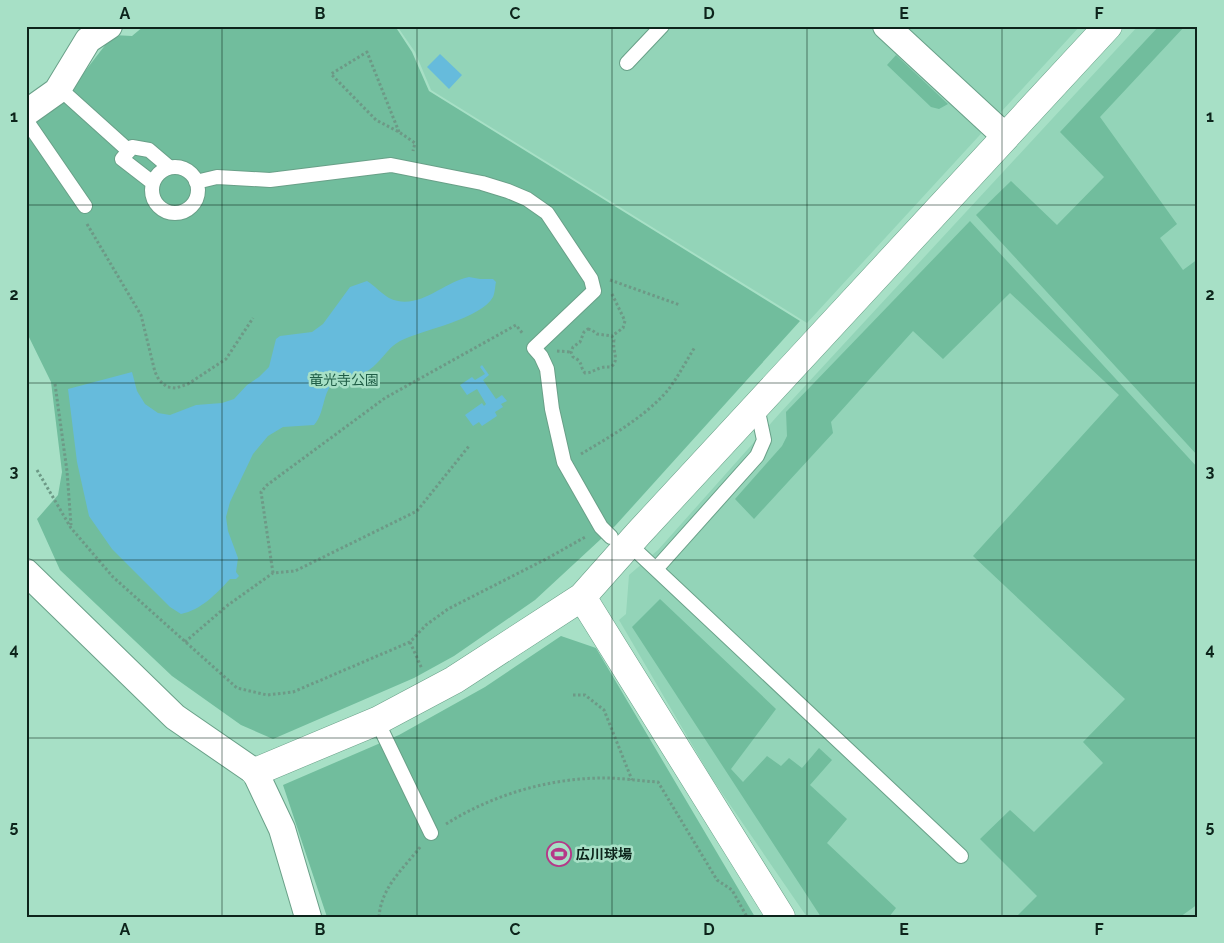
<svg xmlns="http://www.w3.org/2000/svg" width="1224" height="943" viewBox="0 0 1224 943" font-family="Raleway,'Noto Sans JP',sans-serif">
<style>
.built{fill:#93d4b8}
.green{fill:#71bd9d}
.water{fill:#66bbdc}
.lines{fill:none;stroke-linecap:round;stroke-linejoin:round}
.service-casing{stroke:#69a088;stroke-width:16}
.minor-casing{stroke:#69a088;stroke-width:28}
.tertiary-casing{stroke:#69a088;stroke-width:29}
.path{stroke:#6d9986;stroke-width:3;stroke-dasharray:2.5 2.5;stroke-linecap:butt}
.service{stroke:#fff;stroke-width:14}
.minor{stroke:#fff;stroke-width:26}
.tertiary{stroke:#fff;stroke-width:28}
.grid{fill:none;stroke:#0d241b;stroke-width:1;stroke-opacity:0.55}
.labels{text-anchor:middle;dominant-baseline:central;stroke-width:5;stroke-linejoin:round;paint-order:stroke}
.park-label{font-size:14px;fill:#1f5d46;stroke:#a7e0c6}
.poi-label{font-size:14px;font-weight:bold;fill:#0d241b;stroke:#a7e0c6;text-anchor:start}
.neatline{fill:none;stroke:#0d241b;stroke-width:2}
.grid-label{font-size:16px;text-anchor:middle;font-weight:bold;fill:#0d241b}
</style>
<rect width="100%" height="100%" fill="#a7e0c6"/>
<!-- built -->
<path class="built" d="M397,26H1080L807,323L431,90L415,52Z
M1138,26H1198V917H807L711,777L619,620L626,614L629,575L658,550L780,413Z"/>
<!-- green -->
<path class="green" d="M144,26H395L412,52L429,91L800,321L615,526L535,600L454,656L414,678L273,739L241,725L172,676L60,570L37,519L58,495L62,472L51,382L26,331V127L58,106L113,35L132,36Z
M1159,26H1185L1100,117L1177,224L1160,238L1183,270L1198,259V456L976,215L1011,181L1057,225L1104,177L1060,132Z
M896,55L948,104L939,109L931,107L887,65Z
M970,221L1198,468V904L1180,917H1016L1037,896L980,839L1010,810L1034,832L1103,763L1083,742L1125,699L973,556L1119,395L1010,293L943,359L913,331L831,422L833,433L754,519L735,499L782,446L787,436L786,412Z
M660,599L776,709L731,769L743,782L767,756L781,766L789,758L802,768L819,748L832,760L810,785L847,819L827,843L896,908L889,917H821L632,627Z
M561,636L596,648L755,917H327L283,785L399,735L485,687Z"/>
<!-- water -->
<path class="water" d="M440,54L462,75L449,89L427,67Z
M469,277L480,279H493L496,282C495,286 495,293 493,297C481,319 422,330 400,341C387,348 381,362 369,370C359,376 342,374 333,383C322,394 325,413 314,425L283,427L268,436L253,454L230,502L226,517L228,531L238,558L236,572L239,576L236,579H230C216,594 201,610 181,614L170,607L112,549L89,516L77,462L68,389L132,372L137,391L145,404L158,413L170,415L196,405L222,403L234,399L247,385L259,377L269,367L276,339L280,336L312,332L323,324L350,287L367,281C375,286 382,294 389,298C418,312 443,282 469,277Z
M482,365L489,375L483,380L496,399L502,395L507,401L501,404L503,407L495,412L497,416L482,426L479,422L473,426L465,415L482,403L484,406L486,404L477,389L467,395L460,385L472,377L475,380L485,374L480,367Z"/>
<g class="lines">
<defs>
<path id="service" d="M627,63L662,26
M59,88L129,151
M26,120L85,206
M152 190a23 23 0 1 1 46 0a23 23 0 1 1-46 0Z
M196,182L217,177L270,180L391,165L482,183L508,191L527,199L547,213L591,279L594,291L534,348L541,356L547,369L552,409L564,462L601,527L611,537
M153,183L122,159L132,147L149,150L169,167
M629,544L961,856
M656,569L757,456L764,440L757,407
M377,721L431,833"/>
<path id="minor" d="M886,26L1006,137
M26,113L57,91L88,40L109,26
M26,572L175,717L255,772L282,829L308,917"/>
<path id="tertiary" d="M582,597L781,917
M255,772L377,721L454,680L582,597L638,534L1108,26"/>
</defs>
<!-- service casing -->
<use href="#service" class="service-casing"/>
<!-- minor casing -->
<use href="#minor" class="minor-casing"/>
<!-- tertiary casing -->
<use href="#tertiary" class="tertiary-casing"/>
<!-- path -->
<path class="path" d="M399,132L367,52L331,74L376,120L399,132L415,143L413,151
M87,224L141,315L155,372L159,380L167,387L176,388L188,384L226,359L253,318
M610,280L680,305
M612,294L625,321L623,328L612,336
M588,329L592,330L597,334L612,336L614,340C612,351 620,360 611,367C596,366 595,373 585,373C579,366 584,362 573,357L571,352L573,347L580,342L584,332Z
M557,351L571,352
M55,384L67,471L71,525
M581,454C611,436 645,417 668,390C678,377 686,361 695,347
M37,470L71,528L113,577L237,688L267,695L293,692L410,642L426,625L448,609L548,558L587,536
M273,573L261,492L267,485L385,398L516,325L523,334
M185,642L228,605L273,573L295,571L417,511L469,446
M410,642L422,669
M573,695H585L604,710L632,780
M446,824C492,795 549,778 604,778C622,778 640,781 658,782L717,880L732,890L747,917
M379,917C381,887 404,868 421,846"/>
<!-- service -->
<use href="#service" class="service"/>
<!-- minor -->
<use href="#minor" class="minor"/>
<!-- tertiary -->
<use href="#tertiary" class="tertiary"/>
</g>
<!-- grid -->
<path class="grid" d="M222,26V917M417,26V917M612,26V917M807,26V917M1002,26V917M26,205H1198M26,383H1198M26,560H1198M26,738H1198"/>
<!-- icons -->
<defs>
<symbol id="stadium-ring" viewBox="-11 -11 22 22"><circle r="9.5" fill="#a7e0c6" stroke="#b53888" stroke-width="1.5"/><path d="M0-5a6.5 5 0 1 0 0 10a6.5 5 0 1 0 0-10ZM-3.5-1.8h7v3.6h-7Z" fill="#b53888"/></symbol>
</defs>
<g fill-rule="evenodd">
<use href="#stadium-ring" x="545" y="840" width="28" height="28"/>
</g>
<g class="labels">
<!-- park labels -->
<g class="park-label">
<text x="344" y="380">竜光寺公園</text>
</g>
<!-- poi labels -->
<g class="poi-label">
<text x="576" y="854">広川球場</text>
</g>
</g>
<!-- border -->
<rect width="1224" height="943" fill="none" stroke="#a7e0c6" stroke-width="55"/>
<rect x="28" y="28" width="1168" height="888" class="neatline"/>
<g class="grid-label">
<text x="125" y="19">A</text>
<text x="320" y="19">B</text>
<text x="515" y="19">C</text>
<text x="709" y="19">D</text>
<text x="904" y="19">E</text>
<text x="1099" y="19">F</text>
<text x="14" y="122">1</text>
<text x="1210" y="122">1</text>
<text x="14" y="300">2</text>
<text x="1210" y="300">2</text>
<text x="14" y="477">3</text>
<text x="1210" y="477">3</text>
<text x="14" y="655">4</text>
<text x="1210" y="655">4</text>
<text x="14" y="832">5</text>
<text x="1210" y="832">5</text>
<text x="125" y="935">A</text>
<text x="320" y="935">B</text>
<text x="515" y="935">C</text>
<text x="709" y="935">D</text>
<text x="904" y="935">E</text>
<text x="1099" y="935">F</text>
</g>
</svg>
